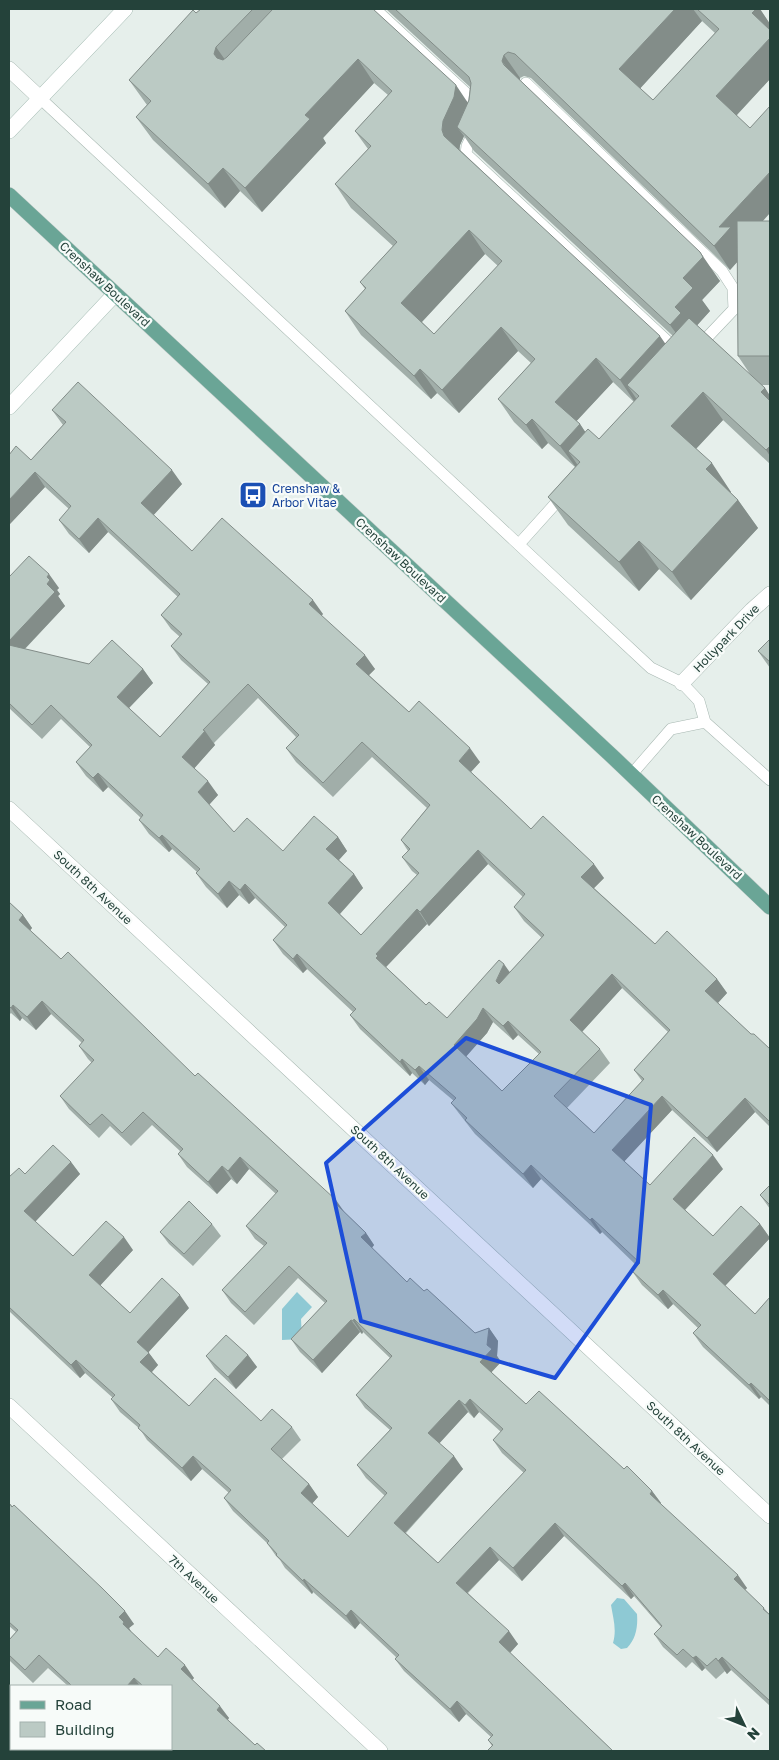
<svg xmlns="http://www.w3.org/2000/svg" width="779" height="1760" viewBox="0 0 779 1760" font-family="'Golos Text',sans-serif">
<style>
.water{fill:#8ec9d4}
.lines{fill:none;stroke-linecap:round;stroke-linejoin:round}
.lane-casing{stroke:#a8b8b2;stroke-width:12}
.street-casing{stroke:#a8b8b2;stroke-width:16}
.secondary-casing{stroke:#a4bbb3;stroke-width:16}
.primary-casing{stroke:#c2cac8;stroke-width:16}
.lane{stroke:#fff;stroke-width:11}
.street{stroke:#fff;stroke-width:15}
.secondary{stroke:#fff;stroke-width:15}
.primary{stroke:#6aa596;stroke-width:15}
.wall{fill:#a1aea9;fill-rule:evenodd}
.shaded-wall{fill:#838d89}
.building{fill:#bbcac4;stroke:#838d89;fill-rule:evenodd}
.marked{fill:#1d4ed8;fill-opacity:0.2;stroke:#1d4ed8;stroke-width:4;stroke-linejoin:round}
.labels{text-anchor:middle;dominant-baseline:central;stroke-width:4.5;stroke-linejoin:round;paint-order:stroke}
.street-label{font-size:12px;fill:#24423a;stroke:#f7fbf9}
.transit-label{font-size:12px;fill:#164399;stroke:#f7fbf9;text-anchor:start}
</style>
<rect width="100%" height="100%" fill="#e6efeb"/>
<!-- water -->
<path class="water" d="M297,1292L312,1307L301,1319L302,1339L282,1340V1309Z
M617,1598L624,1599L637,1614C638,1627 636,1639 627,1648L621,1649L613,1643C617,1629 613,1618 611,1605Z"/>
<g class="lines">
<defs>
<path id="lane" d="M375,9L480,106
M526,83L722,271L733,288L734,309L698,347
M41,99L651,668L682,683L699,701L705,722L671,729L631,775
M474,131L467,146L466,154L678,351
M520,543L564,494
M705,722L770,780"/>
<path id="street" d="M9,69L41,99
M682,683L752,610L770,594
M9,809L770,1516
M9,1406L380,1751"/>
<path id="secondary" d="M9,131L125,9
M9,407L115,294"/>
<path id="primary" d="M9,195L614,758L770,907"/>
</defs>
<!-- lane casing -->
<use href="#lane" class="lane-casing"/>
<!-- street casing -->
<use href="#street" class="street-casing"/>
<!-- secondary casing -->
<use href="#secondary" class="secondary-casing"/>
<!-- primary casing -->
<use href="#primary" class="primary-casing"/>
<!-- lane -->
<use href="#lane" class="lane"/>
<!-- street -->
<use href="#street" class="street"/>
<!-- secondary -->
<use href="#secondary" class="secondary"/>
<!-- primary -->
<use href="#primary" class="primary"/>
</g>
<!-- wall -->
<path class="wall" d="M201,9H373L468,103L470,87L386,9H760L770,24V79L737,115L763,221H770V385H762L765,388L770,396V464L723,420L696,449L731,492V493L738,500L758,528L691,600L659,569L639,591L568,525L548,497L575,467L548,443L542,449L514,422L498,399L531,363L518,351L459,413L437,393L431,399L361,335L345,311L365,289L360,282L393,246L351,208L335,184L368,149L355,131L388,95L374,83L323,138L326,143L262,212L240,191L225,208L153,140L136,117L147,105L129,80ZM702,21L715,33L653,100L640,88ZM524,76L531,78L730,270L737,262L738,356L752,377L697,325L710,311L702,300L720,281L520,80V78ZM464,136L474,151L673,336L665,344L459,149L460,145ZM485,254L498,266L434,334L422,322ZM613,382L634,402L599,439L585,432L580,424L576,421Z
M52,410L182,484L153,515L192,551L323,614L321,616L375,669L369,675L409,712L480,762L471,772L531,829L604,878L594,888L655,944L717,979L727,993L718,1003L751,1034L770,1049V1127L755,1112L717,1152L672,1110L624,1161L650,1185L723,1169L685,1210L713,1236L760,1224L770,1238L725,1286L755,1314L770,1297V1406L761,1397L759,1399L703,1347L693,1333L698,1328L673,1304L668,1309L642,1285L632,1271L637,1266L602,1232L600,1234L541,1179L533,1188L475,1134L451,1103L454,1101L429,1080L425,1085L412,1073L410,1076L360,1029L350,1015L353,1012L307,969L303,973L283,954L273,940L285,927L255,898L249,904L239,895L227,908L206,887L196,873L197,872L172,849L169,852L149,834L139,820L141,818L108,787L103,792L86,776L76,762L90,747L61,719L42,739L9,708V575L10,576L59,588L57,590L60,594L58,596L65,606L25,649L89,664L143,669L153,683L129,708L160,737L208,684L181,660L171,646L180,637L171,629L161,615L178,597L108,532L89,553L69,534L59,520L69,509L45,487L9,525L31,460L63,425ZM258,698L296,737L286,748L296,762L333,797L372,757L427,808L401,840L408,851L402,857L412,871L417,875L361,935L340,914L363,888L354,874L339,860L347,851L338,837L283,851L234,832L209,805L218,795L194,768L215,745L214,743ZM488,864L523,897L514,907L524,921L542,938L510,972L447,1018L426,1005L386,967L427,924L429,926ZM622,988L668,1032L634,1070L642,1081L594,1133L567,1108L610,1063L600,1049L582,1032ZM493,1022L513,1040L518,1035L539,1054L502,1091L466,1056L487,1033Z
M770,639V668L758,651Z
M9,902L23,915L32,928L30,930L61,959L195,1076L343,1211L366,1233L374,1245L372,1248L407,1282L424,1291L475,1333L489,1328L498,1341L497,1356L501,1362L491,1372L526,1404L624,1469L652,1491L661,1503V1504L747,1588L745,1590L764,1608L770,1615V1706L731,1670L727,1674L725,1671L716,1679L705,1668L702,1671L692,1662L686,1668L663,1647L654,1634L661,1627L634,1596L631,1599L564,1536L522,1581L499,1560L468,1593L518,1644L510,1653L613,1751L492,1746L488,1740L491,1737L466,1714L459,1722L404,1671L395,1659L396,1657L360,1623L355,1629L313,1592L312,1594L285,1568L280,1560L276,1556L267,1543L233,1511L224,1498L229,1493L202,1469L191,1481L147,1440L140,1429L120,1412L111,1399L113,1398L85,1373L80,1378L9,1311V1176V1177L25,1174L71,1162L80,1174L35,1222L73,1256L133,1250L100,1285L130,1313L189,1308L148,1352L158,1365L152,1372L189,1406L292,1427L301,1440L282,1459L309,1484L318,1497L312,1503L348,1537L385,1496L366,1478L357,1465L390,1430L365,1408L356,1395L390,1358L363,1332L362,1334L360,1332L322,1373L300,1352L291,1339L325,1303L298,1278L254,1325L231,1303L222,1290L264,1246L255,1239L246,1226L276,1194L249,1169L237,1184L231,1179L217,1194L187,1167L178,1154L180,1151L152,1125L131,1146L110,1126L99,1138L69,1109L60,1096L92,1063L88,1059L79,1046L82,1043L51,1014L36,1030L22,1018L20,1021L11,1013L9,1015ZM468,1412L474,1418L479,1412L501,1432L493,1440L502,1453L524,1473L438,1563L406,1533L463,1469L439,1443Z
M770,1185V1209L760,1195Z
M212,1224L221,1236L193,1266L169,1244L160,1232Z
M248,1355L257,1367L236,1389L215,1369L206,1356Z
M9,1503L134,1624L129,1628L131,1632L158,1657L194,1678L192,1680L229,1718L228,1720L255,1745L266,1751H154L153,1749H171V1686H68L48,1668L33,1683L10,1661L9,1659V1640L16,1632L9,1626Z"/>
<!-- shaded-wall -->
<path class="shaded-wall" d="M675,9H693L702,21L636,93L619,69Z
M756,9H760L770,24V35L752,13Z
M770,38V79L732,120L716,96Z
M216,47L233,71L217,58L214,54Z
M504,55L520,78L519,85L502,61Z
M358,59L374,83L323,138L326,143L262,212L245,188L305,115Z
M456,85L472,109L457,127L464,136L460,145L459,154L444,136L442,130L443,121Z
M223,168L240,191L225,208L208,184Z
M770,172V213L743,243L748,250L730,270L714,246L719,227Z
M469,230L485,254L418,326L401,303Z
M700,252L720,281L702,300L710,311L693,330L687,348L670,325L683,278Z
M501,327L518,351L459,413L442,390Z
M660,336L676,359L639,396L627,385L638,401L636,404L620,380Z
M596,358L613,382L572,426L555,402Z
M420,369L437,393L431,399L414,376Z
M765,388L770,396V406L761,392Z
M703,392L723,420L691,454L671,426Z
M532,419L548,443L542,449L526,425Z
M580,424L596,448L580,462L568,451L579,467L577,469L560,446Z
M770,446V456L766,450Z
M712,463L731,492L726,498L706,469Z
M172,470L182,484L151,518L141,503Z
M35,472L45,487L9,525V500Z
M738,500L758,528L691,600L672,572Z
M98,518L108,532L89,553L79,539Z
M639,541L659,569L639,591L619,562Z
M49,574L59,588L57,590L60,594L58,596L65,606L16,658L9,648V641L47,584V577Z
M313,600L323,614L319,618L309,604Z
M365,655L375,669L366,678L356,664Z
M143,669L153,683L126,711L117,697Z
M205,731L215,745L192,771L182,757Z
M470,748L480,762L468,775L459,761Z
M98,773L108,787L103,792L93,778Z
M208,781L218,795L207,807L198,792Z
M162,835L172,849L169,852L159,838Z
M338,837L347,851L336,863L326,849Z
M478,850L488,864L429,926L420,912Z
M594,864L604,878L591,891L581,877Z
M354,874L363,888L337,917L328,903Z
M229,881L239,895L227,908L218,894Z
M245,884L255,898L249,904L240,890Z
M417,909L427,924L386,967L376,958V954Z
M23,915L32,928L28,933L19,920Z
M297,954L307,969L303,973L293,959Z
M504,964L514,978L506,995L496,981Z
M612,974L622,988L580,1034L570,1020Z
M717,979L727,993L715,1006L705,991Z
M42,1001L51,1014L36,1030L27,1017Z
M13,1005L22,1018L20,1021L11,1008Z
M483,1008L493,1022L487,1033L464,1059L454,1045Z
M508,1021L518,1035L513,1040L503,1026Z
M402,1059L412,1073L410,1076L400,1062Z
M419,1066L429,1080L425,1085L415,1070Z
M662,1096L672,1110L622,1164L612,1150Z
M745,1098L755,1112L717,1152L707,1138Z
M713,1155L723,1169L682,1213L673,1199Z
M240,1157L249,1169L237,1184L228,1171Z
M71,1162L80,1174L33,1224L24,1211Z
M531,1165L541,1179L533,1188L523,1174Z
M222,1166L231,1179L217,1194L208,1182Z
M336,1200L345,1213L334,1202Z
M592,1218L602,1232L600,1234L590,1220Z
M760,1224L770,1238L723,1288L713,1274Z
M366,1233L374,1245L370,1250L361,1237Z
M124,1237L133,1250L98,1288L89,1275Z
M663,1290L673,1304L668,1309L658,1295Z
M180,1295L189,1308L146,1355L137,1342Z
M354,1319L363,1332L362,1334L353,1321Z
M351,1320L360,1332L322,1373L313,1360Z
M489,1328L498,1341L497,1356L501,1362L489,1375L480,1362L487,1345Z
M149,1353L158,1365L149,1375L140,1362Z
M248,1355L257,1367L236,1389L228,1377Z
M76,1360L85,1373L80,1378L71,1365Z
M751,1383L761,1397L759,1399L749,1385Z
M470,1399L479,1412L474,1418L465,1405Z
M459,1400L468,1412L437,1446L428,1433Z
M193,1456L202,1469L191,1481L182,1468Z
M454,1456L463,1469L403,1535L394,1523Z
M309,1484L318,1497L310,1506L301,1493Z
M652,1491L661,1503L659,1506L650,1494Z
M555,1523L564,1536L522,1581L513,1568Z
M490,1547L499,1560L465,1595L456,1583Z
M738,1575L747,1588L743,1592L734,1579Z
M304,1579L313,1592L312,1594L303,1581Z
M625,1583L634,1596L631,1599L622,1586Z
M351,1610L360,1623L355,1629L346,1616Z
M125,1611L134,1624L129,1628L133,1635L123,1624L119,1617Z
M509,1631L518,1644L508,1655L499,1642Z
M696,1656L705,1668L702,1671L693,1658Z
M722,1657L731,1670L727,1674L718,1661Z
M185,1665L194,1678L190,1682L181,1669Z
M134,1678L140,1686H127Z
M457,1701L466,1714L459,1722L450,1709Z
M220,1706L229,1718L225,1722L217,1710Z"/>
<!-- building -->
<path class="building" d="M201,9H253L216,47L214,54L217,58L223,60L227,57L273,9H373L456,85L454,97L443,121L442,130L444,136L660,336L620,380L596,358L555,402L580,424L560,446L532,419L526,425L498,399L535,359L501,327L442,390L420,369L414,376L345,311L366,288L360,282L397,242L335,184L371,146L355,131L392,91L358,59L305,115L310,119L245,188L223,168L208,184L136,117L151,101L129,80L193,10L196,13ZM469,230L502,261L434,334L401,303Z
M395,9H675L619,69L653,100L719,29L697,9H756L752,13L770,30V38L716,96L750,128L770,106V172L719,227H731L714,246L515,54L508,52L504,55L502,61L504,65L700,252L703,257L683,278L693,288L675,307L681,313L670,325L457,127L469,100L471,83L469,77Z
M737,221H770V356H738Z
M689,318L765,388L761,392L770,401V446L766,450L703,392L671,426L712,463L706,469L738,500L672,572L639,541L619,562L548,497L580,462L568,451L588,429L599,439L639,396L627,385Z
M78,382L172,470L141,503L192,551L222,518L313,600L309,604L365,655L356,664L409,712L419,701L470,748L459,761L506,805L531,829L543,816L594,864L581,877L655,944L667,931L717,979L705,991L751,1034H754L770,1049V1122L745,1098L707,1138L662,1096L612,1150L650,1185L694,1137L713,1155L673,1199L713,1236L741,1206L760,1224L713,1274L755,1314L770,1297V1401L751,1383L749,1385L693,1333L701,1325L663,1290L658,1295L632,1271L640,1263L592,1218L590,1220L531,1165L523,1174L465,1120L467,1118L451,1103L456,1098L419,1066L415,1070L402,1059L400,1062L350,1015L356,1009L297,954L293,959L273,940L287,925L245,884L240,890L229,881L218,894L196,873L200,869L162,835L159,838L139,820L143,815L98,773L93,778L76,762L92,745L51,705L32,725L9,703V645L89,664L112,640L143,669L117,697L160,737L210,682L171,646L182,634L161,615L180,594L98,518L79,539L59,520L71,506L35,472L9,500V455L16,446L31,460L66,422L52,410ZM248,684L299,735L286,748L323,783L362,742L430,805L401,840L410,849L402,857L419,873L361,935L328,903L354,874L326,849L338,837L314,816L283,851L247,818L234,832L198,792L208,781L182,757L205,731L203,730ZM478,850L525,894L514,907L544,935L499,984L496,981L504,964L499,960L447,1018L429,1002L426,1005L376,958L378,956L376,954L417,909L420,912ZM612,974L670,1030L634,1070L644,1079L594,1133L554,1096L600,1049L570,1020ZM483,1008L503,1026L508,1021L541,1052L502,1091L454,1045L477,1019Z
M29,556L49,574L47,577L50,580L47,584L55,592L9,641V575L10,576Z
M770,639V662L758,651Z
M9,902L23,915L19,920L61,959L68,952L195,1076L198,1073L336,1200L334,1202L366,1233L361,1237L407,1282L410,1278L424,1291L427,1289L475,1333L489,1328L487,1345L492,1349L480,1362L526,1404L539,1391L624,1469L627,1466L652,1491L650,1494L738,1575L734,1579L764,1608L763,1609L770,1615V1701L722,1657L718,1661L716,1658L707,1666L696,1656L693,1658L683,1649L677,1655L654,1634L662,1626L625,1583L622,1586L555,1523L513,1568L490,1547L456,1583L509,1631L499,1642L613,1751H487L493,1745L488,1740L493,1735L457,1701L450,1709L395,1659L399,1655L351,1610L346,1616L304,1579L303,1581L276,1555L277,1554L267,1543L269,1541L224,1498L231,1490L193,1456L182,1468L138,1428L140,1425L111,1399L115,1395L76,1360L71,1365L9,1307V1176V1177L19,1168L25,1174L53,1145L71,1162L24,1211L73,1256L106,1221L124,1237L89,1275L130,1313L162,1278L180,1295L137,1342L149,1353L140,1362L189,1406L215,1378L261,1421L272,1409L292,1427L271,1449L309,1484L301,1493L348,1537L387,1493L357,1465L392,1428L356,1395L392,1356L354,1319L353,1321L351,1320L313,1360L291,1339L327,1301L289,1266L245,1312L222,1290L267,1243L246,1226L278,1191L240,1157L228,1171L222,1166L208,1182L178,1154L183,1149L143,1112L122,1133L102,1114L90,1125L60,1096L94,1060L79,1046L84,1040L42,1001L27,1017L13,1005L11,1008L9,1006ZM470,1399L503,1429L493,1440L526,1470L438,1563L394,1523L454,1456L428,1433L459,1400L465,1405Z
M770,1185V1205L760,1195Z
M189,1201L212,1224L184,1254L160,1232Z
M226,1335L248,1355L228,1377L206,1356Z
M9,1503L12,1507L14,1505L102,1588L125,1611L119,1617L124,1622L123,1624L158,1657L166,1648L185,1665L181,1669L220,1706L217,1710L255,1745L257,1743L266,1751H158L155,1749H171V1686H143L134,1678L127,1686H72L39,1655L25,1670L9,1655V1640L18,1630L9,1622Z"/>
<!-- marked area -->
<path class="marked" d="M466,1038L651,1105L638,1262L555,1378L361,1321L326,1163Z"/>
<!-- icons -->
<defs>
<symbol id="bus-square" viewBox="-11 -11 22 22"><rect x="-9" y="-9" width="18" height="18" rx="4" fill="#1a4fb4" stroke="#f7fbf9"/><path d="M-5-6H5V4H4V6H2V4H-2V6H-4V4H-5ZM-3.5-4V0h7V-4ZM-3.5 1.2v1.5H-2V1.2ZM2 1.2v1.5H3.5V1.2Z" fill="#fff"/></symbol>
</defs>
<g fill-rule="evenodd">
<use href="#bus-square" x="237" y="479" width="32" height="32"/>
</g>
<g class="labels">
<!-- street labels -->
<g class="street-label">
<text transform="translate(105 284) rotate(43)">Crenshaw Boulevard</text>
<text transform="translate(401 560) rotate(43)">Crenshaw Boulevard</text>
<text transform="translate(726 638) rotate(-46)">Hollypark Drive</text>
<text transform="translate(697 837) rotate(43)">Crenshaw Boulevard</text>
<text transform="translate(93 887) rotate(43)">South 8th Avenue</text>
<text transform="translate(390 1162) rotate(43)">South 8th Avenue</text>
<text transform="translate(686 1438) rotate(43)">South 8th Avenue</text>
<text transform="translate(194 1579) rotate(43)">7th Avenue</text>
</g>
<!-- transit labels -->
<g class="transit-label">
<text x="272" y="488">Crenshaw &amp;<tspan x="272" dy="14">Arbor Vitae</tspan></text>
</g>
</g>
<!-- border -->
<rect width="779" height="1760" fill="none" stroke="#24423a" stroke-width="20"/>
<!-- legend -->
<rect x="10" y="1685" width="162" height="65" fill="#f7fbf9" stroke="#a3b1ad"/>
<rect x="20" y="1701" width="25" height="8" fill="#6aa596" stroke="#a3b1ad"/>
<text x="55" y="1710" font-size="15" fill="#24423a">Road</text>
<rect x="20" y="1722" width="25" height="15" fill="#bbcac4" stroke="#a3b1ad"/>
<text x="55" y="1735" font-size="15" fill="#24423a">Building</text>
<!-- north arrow -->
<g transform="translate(744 1725) rotate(133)" stroke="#f7fbf9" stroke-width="4" paint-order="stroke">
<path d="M0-4L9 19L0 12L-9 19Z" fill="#24423a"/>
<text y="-8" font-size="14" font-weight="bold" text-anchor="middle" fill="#24423a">N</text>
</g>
</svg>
